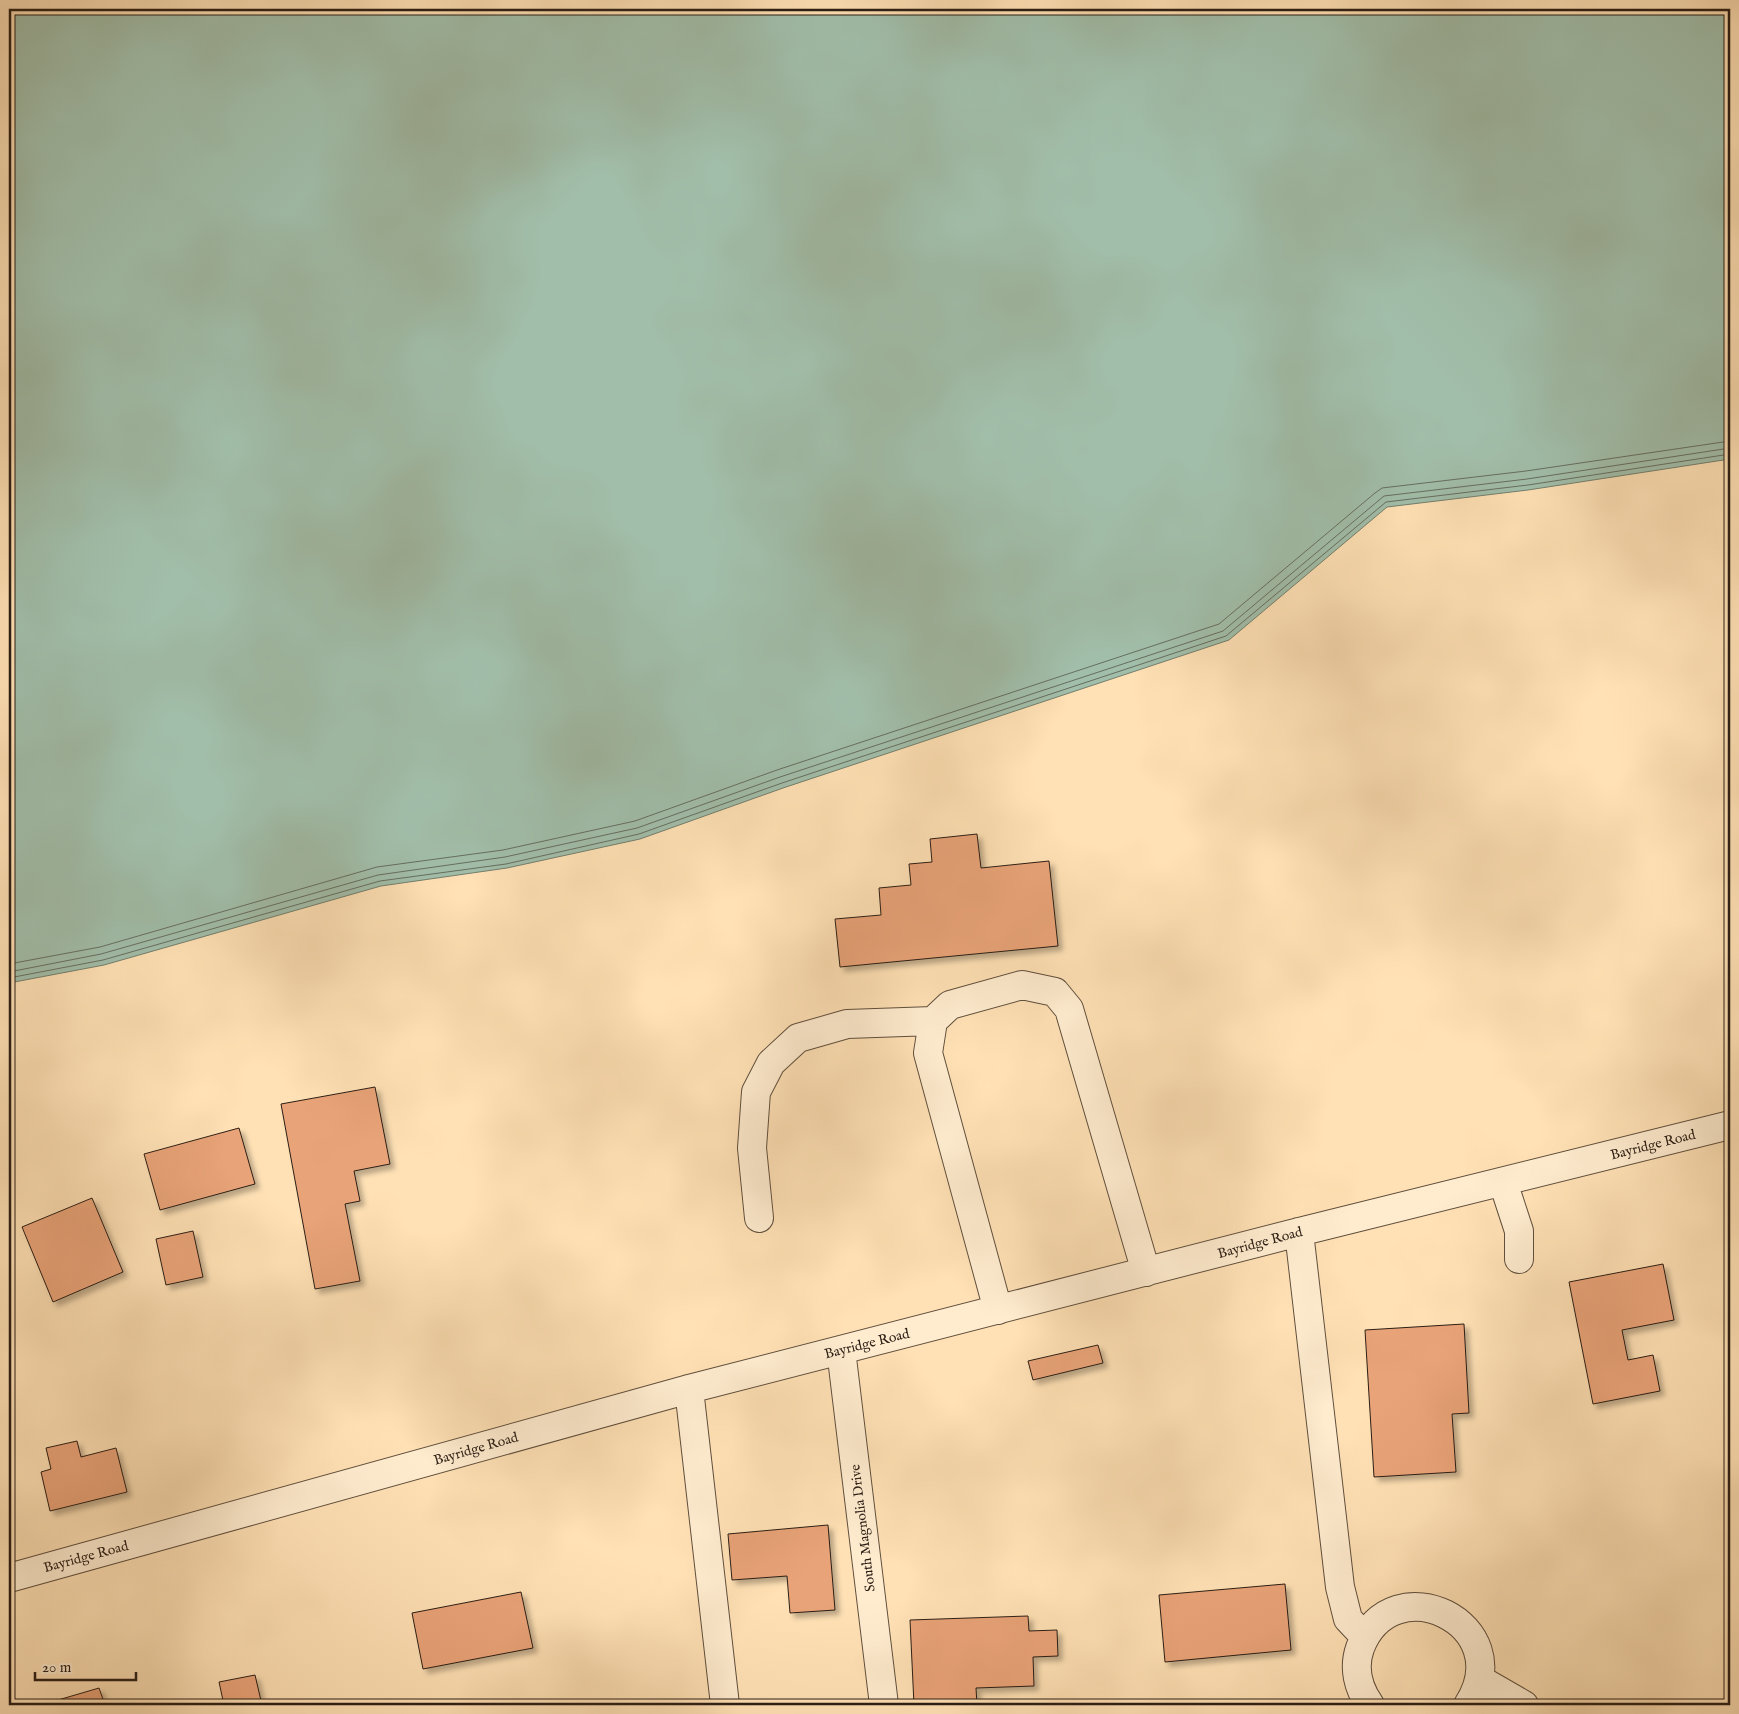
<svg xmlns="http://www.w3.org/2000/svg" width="1739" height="1714" viewBox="0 0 1739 1714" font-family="'IM FELL English',serif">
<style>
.water{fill:#a1beaa;stroke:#727e6e}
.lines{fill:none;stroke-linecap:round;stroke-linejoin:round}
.shore{stroke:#666e60;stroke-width:1}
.building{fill:#e9a378;stroke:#2b1e15;filter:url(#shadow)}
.minor-casing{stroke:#604f3d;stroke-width:30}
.minor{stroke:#ffeccf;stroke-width:28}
.labels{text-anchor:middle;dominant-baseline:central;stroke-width:4;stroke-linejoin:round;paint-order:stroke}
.street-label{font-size:14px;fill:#2b1e15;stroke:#ffeccf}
</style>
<defs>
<filter id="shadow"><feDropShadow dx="4.5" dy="4.5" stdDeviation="2.5" flood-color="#0004"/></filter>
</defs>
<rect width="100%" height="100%" fill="#ffe1b5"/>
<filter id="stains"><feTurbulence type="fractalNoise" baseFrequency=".004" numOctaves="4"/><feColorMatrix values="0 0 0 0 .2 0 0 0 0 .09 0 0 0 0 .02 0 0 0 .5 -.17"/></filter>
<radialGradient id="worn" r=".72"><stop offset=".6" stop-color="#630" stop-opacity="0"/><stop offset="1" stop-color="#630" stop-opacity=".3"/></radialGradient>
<!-- water -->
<path class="water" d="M9,9H1730V459L1528,490L1387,507L1229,640L783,788L640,839L507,868L381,886L104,965L9,983Z"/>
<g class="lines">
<!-- shore -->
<path class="shore" d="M9,964L100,947L377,867L503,850L635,821L777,770L1219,624L1375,493L1382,488L1526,471L1730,441
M9,972L101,954L378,875L505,857L637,828L780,777L1223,631L1384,496L1527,479L1730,448
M9,978L103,960L380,881L506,864L639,834L782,783L1226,636L1386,502L1528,485L1730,454"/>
</g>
<!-- building -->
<path class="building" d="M977,834L981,868L1049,861L1058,946L840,967L835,919L881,915L879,888L911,885L909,864L932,862L930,839Z
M375,1087L390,1164L354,1171L360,1201L345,1204L360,1281L315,1289L281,1104Z
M239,1128L255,1184L160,1210L144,1154Z
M92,1198L123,1272L53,1302L22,1227Z
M193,1231L203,1277L166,1285L156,1239Z
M1663,1264L1674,1320L1622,1330L1628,1360L1653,1355L1660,1391L1593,1404L1569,1282Z
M1464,1324L1469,1413L1452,1414L1456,1472L1374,1477L1365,1330Z
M1098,1345L1103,1363L1033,1380L1028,1361Z
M77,1441L81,1457L116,1448L127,1492L50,1511L41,1472L51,1469L46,1448Z
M828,1525L835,1610L790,1613L787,1576L732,1580L728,1534Z
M1285,1584L1291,1650L1165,1662L1159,1595Z
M521,1592L533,1648L423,1669L412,1613Z
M1028,1616L1029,1631L1057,1630L1058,1656L1033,1657L1034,1686L976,1688L977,1705H914L910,1620Z
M255,1675L262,1705H224L219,1682Z
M99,1688L105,1705H41Z"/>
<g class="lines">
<defs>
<path id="minor" d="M1503,1182L1519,1231V1259
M759,1218L752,1148L756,1092L771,1063L798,1038L847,1024L933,1021
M1299,1232L1340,1587L1348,1619L1365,1637
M998,1310L928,1053L933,1021L950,1005L1022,985L1055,992L1069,1009L1146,1272
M841,1350L884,1705
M689,1389L725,1705
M9,1578L689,1389L1299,1232L1730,1125
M1479,1679L1524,1705
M1370,1705C1358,1688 1353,1668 1360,1648C1392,1563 1520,1624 1468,1705"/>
</defs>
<!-- minor casing -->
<use href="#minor" class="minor-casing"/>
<!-- minor -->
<use href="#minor" class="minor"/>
</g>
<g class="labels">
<!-- street labels -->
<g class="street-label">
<text transform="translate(1653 1145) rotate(-14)">Bayridge Road</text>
<text transform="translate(1260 1243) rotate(-15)">Bayridge Road</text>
<text transform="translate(867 1344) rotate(-14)">Bayridge Road</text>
<text transform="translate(476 1449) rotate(-16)">Bayridge Road</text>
<text transform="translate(863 1528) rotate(-97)">South Magnolia Drive</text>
<text transform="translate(86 1557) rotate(-15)">Bayridge Road</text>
</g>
</g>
<!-- margin -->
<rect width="1739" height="1714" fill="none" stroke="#ffe1b5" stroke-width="30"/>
<rect x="10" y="10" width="1719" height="1694" fill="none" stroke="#2b1e15" stroke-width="2.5"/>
<rect x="15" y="15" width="1709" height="1684" fill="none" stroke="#2b1e15"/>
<!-- scale -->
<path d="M35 1672v8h101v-8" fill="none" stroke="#2b1e15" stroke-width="2.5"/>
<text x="42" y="1672" font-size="15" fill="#2b1e15" stroke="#ffeccf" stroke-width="4" paint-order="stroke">20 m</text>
<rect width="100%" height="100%" filter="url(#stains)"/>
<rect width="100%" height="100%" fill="url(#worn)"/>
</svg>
